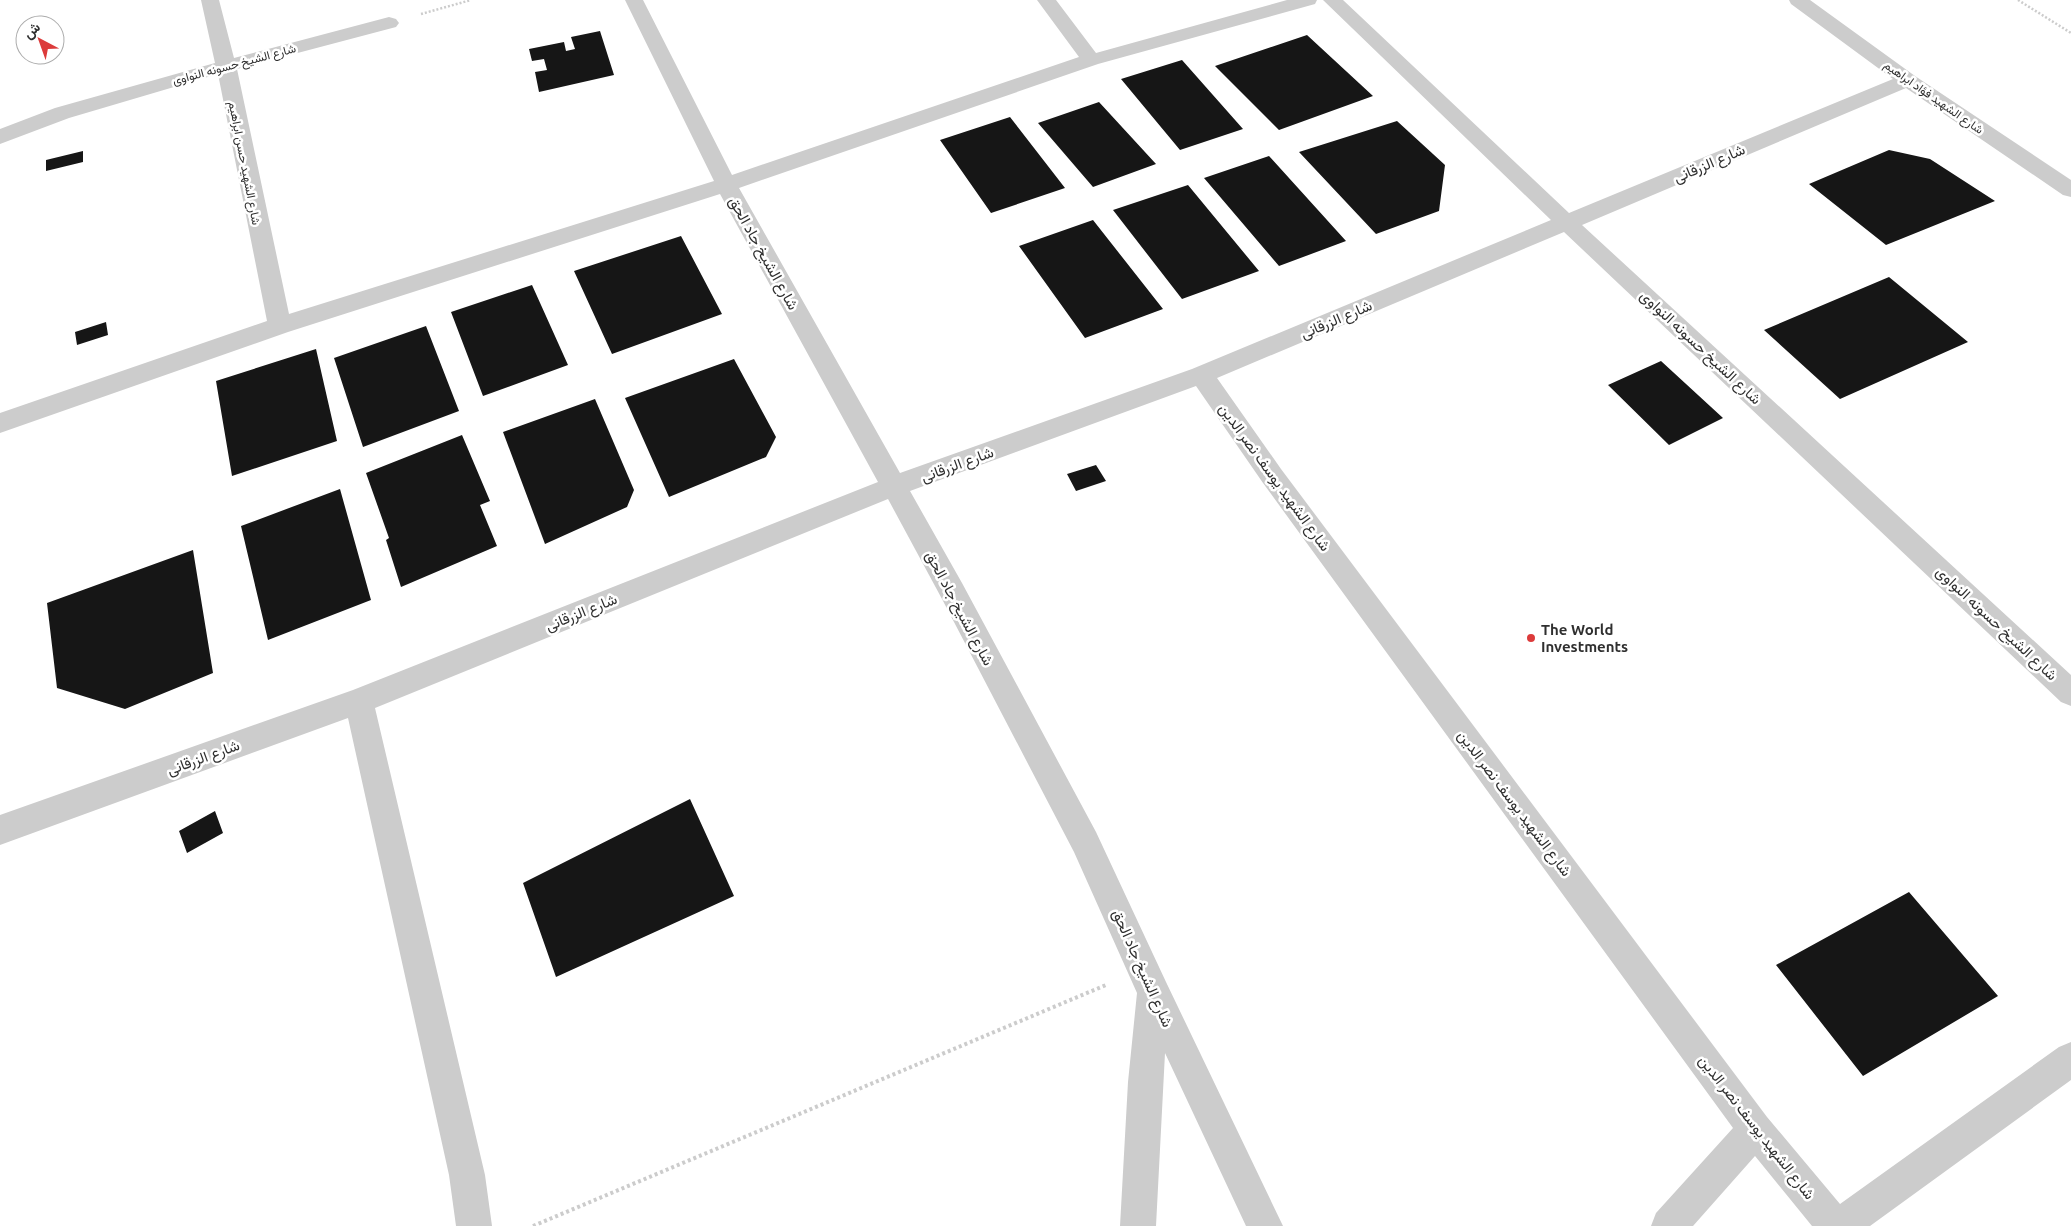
<svg xmlns="http://www.w3.org/2000/svg" width="2071" height="1226" viewBox="0 0 2071 1226" font-family="Ubuntu,Vazirmatn,sans-serif">
<style>
.building{fill:#161616}
.lines{fill:none;stroke-linecap:round;stroke-linejoin:round}
.path-far1{stroke:#ccc;stroke-width:2.5;stroke-dasharray:2 2;stroke-linecap:butt}
.path{stroke:#ccc;stroke-width:4;stroke-dasharray:3 3;stroke-linecap:butt}
.minor{fill:#ccc;fill-rule:evenodd}
.poi-dot{fill:#dc3b3b;stroke:#fff;stroke-width:2}
.labels{text-anchor:middle;dominant-baseline:central;stroke-width:5;stroke-linejoin:round;paint-order:stroke}
.far-street-label{font-size:12px;fill:#2f2f2f;stroke:#fff}
.street-label{font-size:15px;fill:#2f2f2f;stroke:#fff}
.poi-label{font-size:15px;font-weight:bold;fill:#2f2f2f;stroke:#fff;text-anchor:start}
</style>
<rect width="100%" height="100%" fill="#fff"/>
<!-- building -->
<path class="building" d="M600,31L614,75L539,92L535,72L547,70L544,59L532,61L529,49L564,42L566,51L575,49L571,37Z
M1307,35L1373,96L1279,130L1215,66Z
M1182,60L1243,129L1180,150L1121,79Z
M1099,102L1156,164L1093,187L1038,123Z
M1010,117L1065,188L991,213L940,140Z
M1397,121L1445,165L1439,211L1376,234L1299,152Z
M1889,150L1930,159L1995,201L1886,245L1809,184Z
M83,151V162L46,171V160Z
M1269,156L1346,241L1279,266L1204,178Z
M1188,185L1259,271L1182,299L1113,210Z
M1093,220L1163,309L1085,338L1019,246Z
M681,236L722,314L612,354L574,271Z
M1889,277L1968,342L1840,399L1764,330Z
M532,285L568,365L483,396L451,312Z
M106,322L108,335L77,345L75,332Z
M426,326L459,411L363,447L334,358Z
M316,349L337,441L232,476L216,381Z
M734,359L776,437L766,457L669,497L625,398Z
M1661,361L1723,418L1669,445L1608,385Z
M595,399L634,490L627,507L545,544L503,432Z
M462,435L490,501L480,505L497,546L401,587L386,540L389,538L366,473Z
M1096,465L1106,481L1076,491L1067,474Z
M340,489L371,600L268,640L241,526Z
M193,550L213,673L125,709L57,688L47,603Z
M690,799L734,896L556,977L523,883Z
M215,811L223,833L187,853L179,831Z
M1909,892L1998,996L1863,1076L1776,965Z"/>
<g class="lines">
<!-- path-far1 -->
<path class="path-far1" d="M2018,0L2071,33
M421,14L471,0"/>
<!-- path -->
<path class="path" d="M533,1226L1106,985"/>
<!-- minor -->
<path class="minor" d="M201,0H219L234,58L389,17L396,19L399,23L396,27L237,69L289,314L714,181L625,0H643L732,175L1079,57L1037,0H1056L1096,53L1287,0H1317L1315,4L1098,64L739,188L900,473L1192,369L1551,220L1323,0H1343L1569,213L1893,79L1791,4L1789,0H1810L1915,76L2071,180V197L2063,195L1906,88L1582,225L2071,675V706L2061,702L1564,232L1217,378L1281,469L1767,1117L1840,1204L2059,1047L2071,1042V1080L1870,1226H1812L1755,1156L1693,1226H1651L1656,1213L1733,1128L1263,483L1196,386L910,491L962,583L1096,832L1166,982L1283,1226H1246L1165,1053L1156,1226H1120L1128,1082L1137,993L1074,852L942,599L888,499L375,708L485,1175L492,1226H456L449,1175L348,718L0,845V815L353,690L878,482L720,194L288,332L0,433V413L267,321L218,74L69,118L0,144V129L55,108L215,63Z"/>
</g>
<!-- markers -->
<circle class="poi-dot" cx="1531" cy="638" r="5"/>
<g class="labels">
<!-- far-street labels -->
<g class="far-street-label">
<text transform="translate(234 64) rotate(-15)">شارع الشيخ حسونه النواوى</text>
<text transform="translate(1934 97) rotate(35)">شارع الشهيد فؤاد ابراهيم</text>
<text transform="translate(245 163) rotate(79)">شارع الشهيد حسن ابراهيم</text>
</g>
<!-- street labels -->
<g class="street-label">
<text transform="translate(1709 163) rotate(-23)">شارع الزرقانى</text>
<text transform="translate(764 253) rotate(61)">شارع الشيخ جاد الحق</text>
<text transform="translate(1336 319) rotate(-23)">شارع الزرقانى</text>
<text transform="translate(1701 347) rotate(43)">شارع الشيخ حسونه النواوى</text>
<text transform="translate(957 464) rotate(-20)">شارع الزرقانى</text>
<text transform="translate(1275 477) rotate(54)">شارع الشهيد يوسف نصر الدين</text>
<text transform="translate(960 608) rotate(62)">شارع الشيخ جاد الحق</text>
<text transform="translate(581 612) rotate(-22)">شارع الزرقانى</text>
<text transform="translate(1997 623) rotate(43)">شارع الشيخ حسونه النواوى</text>
<text transform="translate(203 757) rotate(-20)">شارع الزرقانى</text>
<text transform="translate(1515 803) rotate(53)">شارع الشهيد يوسف نصر الدين</text>
<text transform="translate(1143 968) rotate(66)">شارع الشيخ جاد الحق</text>
<text transform="translate(1757 1127) rotate(52)">شارع الشهيد يوسف نصر الدين</text>
</g>
<!-- poi labels -->
<g class="poi-label">
<text x="1541" y="629">The World<tspan x="1541" dy="17">Investments</tspan></text>
</g>
</g>
<!-- north arrow -->
<g transform="translate(40 40) rotate(319)"><circle r="24" fill="#ffffff" stroke="#acacac"/>
<path d="M0-4L9 19L0 12L-9 19Z" fill="#dc3b3b"/>
<text y="-8" font-size="14" font-weight="bold" text-anchor="middle" fill="#2f2f2f">ش</text>
</g>
</svg>
